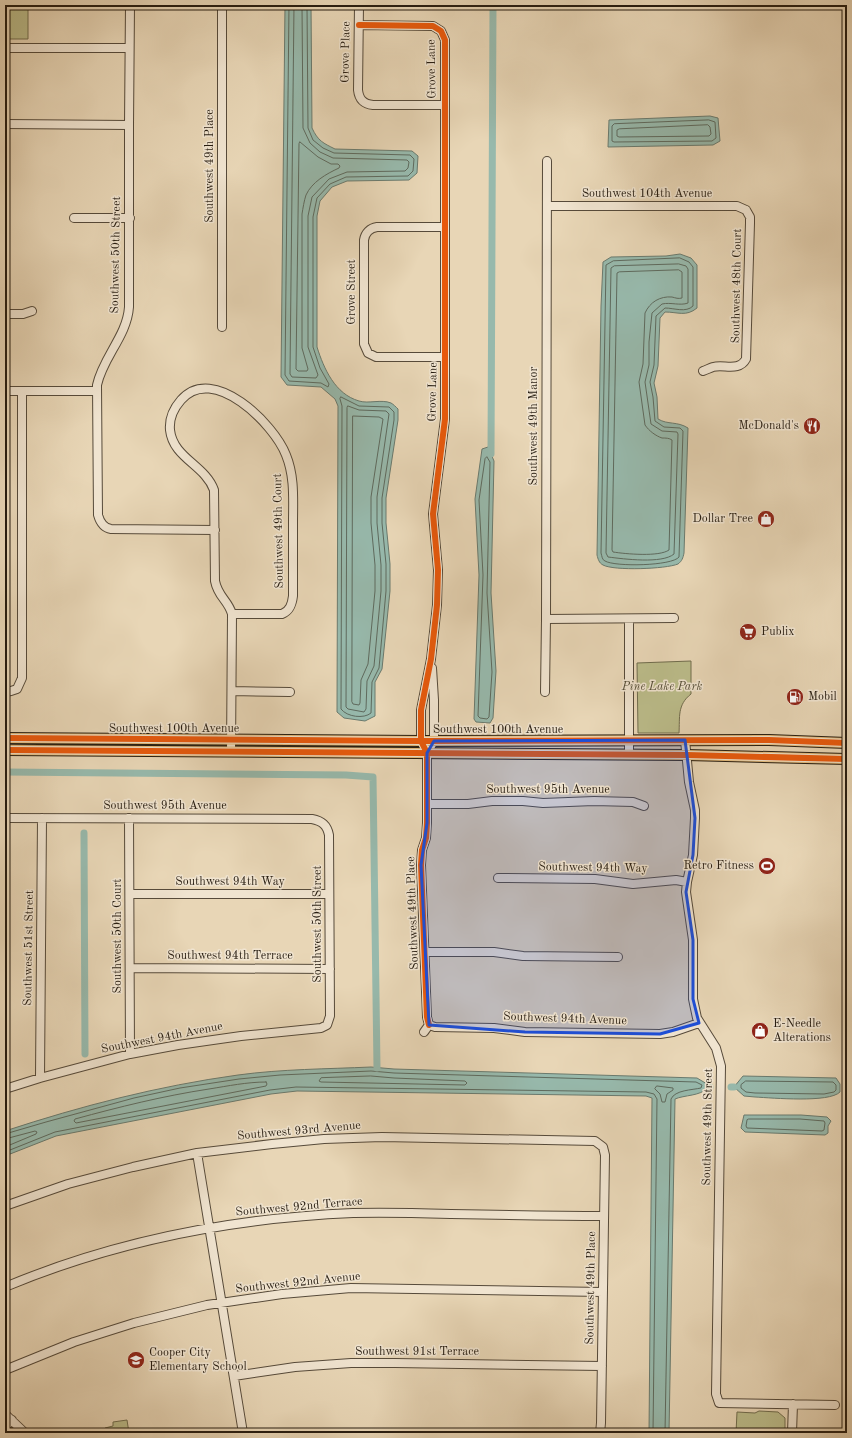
<svg xmlns="http://www.w3.org/2000/svg" width="852" height="1438" viewBox="0 0 852 1438" font-family="'Old Standard TT',serif">
<style>
.green{fill:#bbbc8a;stroke:#706c4d}
.water{fill:#97b9ac;stroke:#6a7a6e}
.lines{fill:none;stroke-linecap:round;stroke-linejoin:round}
.shore{stroke:#5e6a5e;stroke-width:1}
.canal{stroke:#97b9ac;stroke-width:7}
.minor-casing{stroke:#564a3a;stroke-width:10}
.major-casing{stroke:#261c10;stroke-width:12}
.minor{stroke:#f0e4d0;stroke-width:8}
.major{stroke:#e4bb7b;stroke-width:10}
.cycleway-casing{stroke:#f0e4d0;stroke-width:8}
.cycleway{stroke:#e8590c;stroke-width:6}
.marked{fill:#1d4ed8;fill-opacity:0.2;stroke:#1d4ed8;stroke-width:3;stroke-linejoin:round}
.labels{text-anchor:middle;dominant-baseline:central;stroke-width:3;stroke-linejoin:round;paint-order:stroke}
.street-label{font-size:12px;fill:#261c10;stroke:#f0e4d0}
.poi-label{font-size:12px;fill:#261c10;stroke:#f0e4d0;text-anchor:start}
.park-label{font-size:12px;font-style:italic;fill:#534c35;stroke:#f0e4d0}
</style>
<rect width="100%" height="100%" fill="#e8d6b6"/>
<filter id="stains"><feTurbulence type="fractalNoise" baseFrequency=".005" numOctaves="4"/><feColorMatrix values="0 0 0 0 .2 0 0 0 0 .09 0 0 0 0 .02 0 0 0 .5 -.17"/></filter>
<radialGradient id="worn" r=".72"><stop offset=".6" stop-color="#630" stop-opacity="0"/><stop offset="1" stop-color="#630" stop-opacity=".3"/></radialGradient>
<!-- green -->
<path class="green" d="M5,5H28V39H5Z
M691,661V694C677,705 680,717 679,733H638L637,663Z
M759,1411L778,1412L785,1418V1433H736L737,1412L755,1413Z
M127,1420L129,1433H106L105,1428L113,1426V1422Z"/>
<!-- water -->
<path class="water" d="M285,5H311L312,128C318,141 323,143 335,149L412,151L418,156L417,173L409,180L347,181L332,187L320,201L317,216V347C324,369 335,394 359,401C369,404 381,399 391,403C393,404 396,407 398,409V420L386,498V523L390,564V591L382,669L375,682V716L365,721L344,718L337,712L338,406L335,399L321,387L287,385L281,377Z
M710,116L718,118L720,141L713,145L608,147L609,120Z
M680,254L691,258L697,265V308C686,317 678,312 665,312L660,318L658,366L654,383L657,397L658,419C668,425 677,421 688,428L684,553C683,558 682,561 678,564C666,569 614,571 603,565C599,563 598,559 597,555L601,306L603,262L611,257L666,256Z
M488,447L494,461L491,593L496,671L493,718L490,723L476,722L474,719L479,575L475,499L482,449Z
M371,1067L394,1069L697,1078L707,1084V1088C701,1096 684,1095 675,1099L669,1433H649L652,1098L646,1096L297,1091L271,1094L56,1136L5,1156V1131C81,1106 158,1086 238,1075C282,1069 327,1069 371,1067Z
M743,1076L836,1078L840,1084V1092C829,1103 773,1098 755,1097L744,1096L734,1087Z
M744,1115H801L827,1117L831,1121L828,1126V1133L825,1135L745,1132L741,1128Z"/>
<g class="lines">
<!-- shore -->
<path class="shore" d="M289,5L285,375L289,381L321,383L328,387L329,384L320,368L313,347V217L317,198L330,184L346,177L408,176L413,171L414,159L410,155L334,153L323,148L313,140L308,128L307,5
M294,5L290,374L292,377L316,378L318,375L308,347V216L312,197L329,179L347,172L405,171L408,168L409,162L407,160L333,158L320,152L310,143L303,128L302,5
M709,120L715,122L716,138L712,141L614,142L612,141V126L614,124Z
M708,125L710,127L711,134L709,136L619,137L617,136V130L619,129Z
M300,142L318,157L331,164H338L340,166L339,168C326,174 312,182 306,195C304,201 303,208 302,214V348L308,369L307,371H298L296,369L299,144Z
M680,258L689,262L693,267V306C686,313 674,308 665,308L656,316L654,365L650,382L653,397L655,421L664,427L680,428L683,431L679,557C672,566 615,567 605,561C602,560 602,556 601,553L606,265L613,261Z
M679,264L686,266L688,269V303C680,306 671,302 662,304L652,313L649,342V365L645,382L651,424L662,431L677,432L678,434L674,554C662,564 624,559 608,557L606,553L611,268L614,266Z
M679,270L682,272V298C678,299 676,298 672,297C660,296 650,302 645,313L643,364L639,382L645,425C649,431 656,436 662,438C666,438 669,438 672,440L669,550C659,557 626,554 613,552L612,550L617,273L619,272Z
M341,397L359,406L389,407L394,412V420L382,498V523L386,564V591L379,668L372,682L371,713C364,719 347,717 341,709L342,406L340,399Z
M348,406L359,410L386,411L389,414L377,497V523L381,565V591L374,666L367,681L366,709L364,712L348,709L346,707L347,408Z
M353,416L379,417L383,419L371,497V523L375,565V591L368,664L361,680L360,703L359,705L353,704L352,702Z
M487,457L490,462L487,593L492,672L489,717L487,719L480,718L478,716L483,575L479,500L485,459Z
M371,1076L394,1078L465,1081L467,1083L465,1085L321,1082L319,1081L321,1078Z
M746,1081L833,1082L836,1085V1090L834,1092L824,1094L755,1093L746,1092L741,1088V1085Z
M266,1082L267,1084L266,1086L76,1123L74,1121L75,1119C119,1107 163,1096 209,1089C228,1086 247,1082 266,1082Z
M657,1086L673,1088V1090L667,1094L665,1102H662L660,1094L655,1089Z
M749,1119H800L824,1121L825,1123L824,1130L822,1131L747,1128L746,1126L747,1120Z
M5,1134L46,1122L134,1098L180,1088L239,1079L280,1075L371,1071L394,1073L696,1082L702,1085L701,1088C692,1090 675,1090 671,1099L665,1433
M5,1139L35,1131L37,1132L36,1134L5,1147
M5,1152L55,1132L270,1090L296,1087L646,1092L654,1094L657,1099L653,1433"/>
<!-- canal -->
<path class="canal" d="M491,454L493,5
M5,772L346,775L373,777L377,1068
M84,833L85,1054
M707,1087H710
M731,1087H734"/>
<defs>
<path id="minor" d="M130,5L129,125V307C127,336 103,357 97,385L98,515C100,522 104,528 111,529L215,530
M222,5V327
M359,5L358,90C359,99 363,104 373,105H444
M359,25L433,26L441,31L445,40V419L433,514L438,570L437,605L431,659L421,710V741L427,753V823L426,838L422,850L421,865L427,1017L429,1025
M5,48H129
M5,124L129,125
M547,206H737L746,210
M74,218H130
M444,227H377C370,228 365,233 364,240V344L368,353L376,357H445
M5,314H23L32,311
M703,371C706,370 710,368 713,367C724,364 739,372 746,359L750,223V217L746,210
M5,391H97
M546,619L674,618
M629,619V754
M232,691L290,692
M5,692L11,691L17,689L22,678V391
M545,692L546,619L547,161
M685,740L689,782L695,810V818L693,855L687,882L686,892L693,940V999L697,1018L716,1048L721,1066L716,1394L719,1403L835,1405
M231,752L232,614C228,600 218,597 215,581L214,490C205,465 173,458 170,430C169,419 174,408 181,400C213,363 274,424 286,455C295,477 293,500 293,523C293,548 293,572 293,596C292,604 290,611 282,614H232
M427,753L434,741V700L432,668
M427,804H468L492,801H523L543,803L594,801L633,802L644,806
M5,818L312,819C322,821 327,825 329,835L330,1016L327,1025L321,1028L241,1036L178,1045L130,1054L40,1078L5,1089
M129,818L130,1054
M498,878L595,879L633,884L676,880L687,882
M130,894H329
M425,952H494L523,956L618,957
M130,968L330,969
M429,1025L435,1027L494,1028L525,1032L660,1034L673,1032L699,1023
M424,1032L429,1025
M40,1078L42,818
M197,1153L243,1433
M5,1206L68,1184L133,1167L197,1153L272,1144L324,1139L382,1137L595,1141L603,1147L605,1155L601,1423L600,1433
M5,1287C115,1241 235,1218 353,1213C386,1212 419,1213 451,1214C502,1215 553,1216 604,1216
M5,1370L74,1342L134,1323L207,1305L282,1294L351,1288L603,1292
M234,1376L295,1367L351,1363H395L602,1366
M5,1414L25,1433
M5,1427L12,1420
M792,1433L793,1404"/>
<path id="major" d="M5,738L421,741L769,740L847,743
M5,750L687,755L847,759"/>
</defs>
<!-- minor casing -->
<use href="#minor" class="minor-casing"/>
<!-- major casing -->
<use href="#major" class="major-casing"/>
<!-- minor -->
<use href="#minor" class="minor"/>
<!-- major -->
<use href="#major" class="major"/>
<defs>
<path id="cycleway" d="M359,25L433,26L441,31L445,40V419L433,514L438,570L437,605L431,659L421,710V741L427,753V823L426,838L422,850L421,865L427,1017L429,1025
M5,738L421,741L769,740L847,743
M5,750L687,755L847,759"/>
</defs>
<!-- cycleway casing -->
<use href="#cycleway" class="cycleway-casing"/>
<!-- cycleway -->
<use href="#cycleway" class="cycleway"/>
</g>
<!-- marked area -->
<path class="marked" d="M685,740L695,818L693,855L686,892L693,940V999L699,1023L660,1034L525,1032L429,1025L421,865L427,823V753L434,741Z"/>
<!-- icons -->
<defs>
<symbol id="restaurant-disc" viewBox="-11 -11 22 22"><circle r="9.5" fill="#8f2418" stroke="#f0e4d0"/><path d="M-5-6h1v4h1v-4h1v4h1v-4h1v5L-1.5 .5V6h-2V.5L-5-1ZM5-6V6H3V1.5H1.5Q1.5-4 5-6Z" fill="#fff"/></symbol>
<symbol id="shop-disc" viewBox="-11 -11 22 22"><circle r="9.5" fill="#8f2418" stroke="#f0e4d0"/><path d="M-5-2.5h2.3a2.7 3.5 0 0 1 5.4 0H5L5.5 6h-11ZM-1.5-2.5h3a1.5 2.3 0 0 0-3 0Z" fill="#fff"/></symbol>
<symbol id="supermarket-disc" viewBox="-11 -11 22 22"><circle r="9.5" fill="#8f2418" stroke="#f0e4d0"/><path d="M-6-5.5h2.5l.6 2H6L4.5 2H-2.5L-4.4-4H-6ZM-1.5 3.2a1.3 1.3 0 1 0 .1 0ZM3 3.2a1.3 1.3 0 1 0 .1 0Z" fill="#fff"/></symbol>
<symbol id="fuel-disc" viewBox="-11 -11 22 22"><circle r="9.5" fill="#8f2418" stroke="#f0e4d0"/><path d="M-5.5-6h7V0h2V4h1.3V-2.5L3-4.5l.8-.8L6-3V5H2.5V1h-1V6h-7ZM-4.2-4.7v3.2H.2V-4.7Z" fill="#fff"/></symbol>
<symbol id="stadium-disc" viewBox="-11 -11 22 22"><circle r="9.5" fill="#8f2418" stroke="#f0e4d0"/><path d="M0-5a6.5 5 0 1 0 0 10a6.5 5 0 1 0 0-10ZM-3.5-1.8h7v3.6h-7Z" fill="#fff"/></symbol>
<symbol id="school-disc" viewBox="-11 -11 22 22"><circle r="9.5" fill="#8f2418" stroke="#f0e4d0"/><path d="M0-5L7-2L0 1L-7-2ZM-4 1L0 2.5L4 1V4Q0 6-4 4Z" fill="#fff"/></symbol>
</defs>
<g fill-rule="evenodd">
<use href="#restaurant-disc" x="802" y="416" width="20" height="20"/>
<use href="#shop-disc" x="756" y="509" width="20" height="20"/>
<use href="#supermarket-disc" x="738" y="622" width="20" height="20"/>
<use href="#fuel-disc" x="785" y="687" width="20" height="20"/>
<use href="#stadium-disc" x="757" y="856" width="20" height="20"/>
<use href="#shop-disc" x="750" y="1021" width="20" height="20"/>
<use href="#school-disc" x="126" y="1350" width="20" height="20"/>
</g>
<g class="labels">
<!-- street labels -->
<g class="street-label">
<text transform="translate(346 52) rotate(-89)">Grove Place</text>
<text transform="translate(432 69) rotate(-91)">Grove Lane</text>
<text transform="translate(210 166) rotate(-90)">Southwest 49th Place</text>
<text x="647" y="194">Southwest 104th Avenue</text>
<text transform="translate(116 255) rotate(-89)">Southwest 50th Street</text>
<text transform="translate(737 286) rotate(-89)">Southwest 48th Court</text>
<text transform="translate(352 292) rotate(-90)">Grove Street</text>
<text transform="translate(433 392) rotate(-89)">Grove Lane</text>
<text transform="translate(534 426) rotate(-90)">Southwest 49th Manor</text>
<text transform="translate(279 531) rotate(-91)">Southwest 49th Court</text>
<text x="174" y="729">Southwest 100th Avenue</text>
<text x="498" y="730">Southwest 100th Avenue</text>
<text x="548" y="790">Southwest 95th Avenue</text>
<text x="165" y="806">Southwest 95th Avenue</text>
<text transform="translate(593 868) rotate(1)">Southwest 94th Way</text>
<text x="230" y="882">Southwest 94th Way</text>
<text transform="translate(413 913) rotate(-92)">Southwest 49th Place</text>
<text transform="translate(318 924) rotate(-90)">Southwest 50th Street</text>
<text transform="translate(118 936) rotate(-90)">Southwest 50th Court</text>
<text transform="translate(29 948) rotate(-89)">Southwest 51st Street</text>
<text x="230" y="956">Southwest 94th Terrace</text>
<text transform="translate(565 1019) rotate(2)">Southwest 94th Avenue</text>
<text transform="translate(162 1038) rotate(-11)">Southwest 94th Avenue</text>
<text transform="translate(708 1127) rotate(-89)">Southwest 49th Street</text>
<text transform="translate(299 1131) rotate(-5)">Southwest 93rd Avenue</text>
<text transform="translate(299 1207) rotate(-5)">Southwest 92nd Terrace</text>
<text transform="translate(298 1283) rotate(-6)">Southwest 92nd Avenue</text>
<text transform="translate(591 1288) rotate(-89)">Southwest 49th Place</text>
<text x="417" y="1352">Southwest 91st Terrace</text>
</g>
<!-- poi labels -->
<g class="poi-label">
<text x="799" y="426" text-anchor="end">McDonald's</text>
<text x="753" y="519" text-anchor="end">Dollar Tree</text>
<text x="761" y="632">Publix</text>
<text x="808" y="697">Mobil</text>
<text x="754" y="866" text-anchor="end">Retro Fitness</text>
<text x="773" y="1024">E-Needle<tspan x="773" dy="14">Alterations</tspan></text>
<text x="149" y="1353">Cooper City<tspan x="149" dy="14">Elementary School</tspan></text>
</g>
<!-- park labels -->
<g class="park-label">
<text x="662" y="687">Pine Lake Park</text>
</g>
</g>
<!-- margin -->
<rect width="852" height="1438" fill="none" stroke="#e8d6b6" stroke-width="20"/>
<rect x="6" y="6" width="840" height="1426" fill="none" stroke="#261c10" stroke-width="2"/>
<rect x="10" y="10" width="832" height="1418" fill="none" stroke="#261c10"/>
<rect width="100%" height="100%" filter="url(#stains)"/>
<rect width="100%" height="100%" fill="url(#worn)"/>
</svg>
